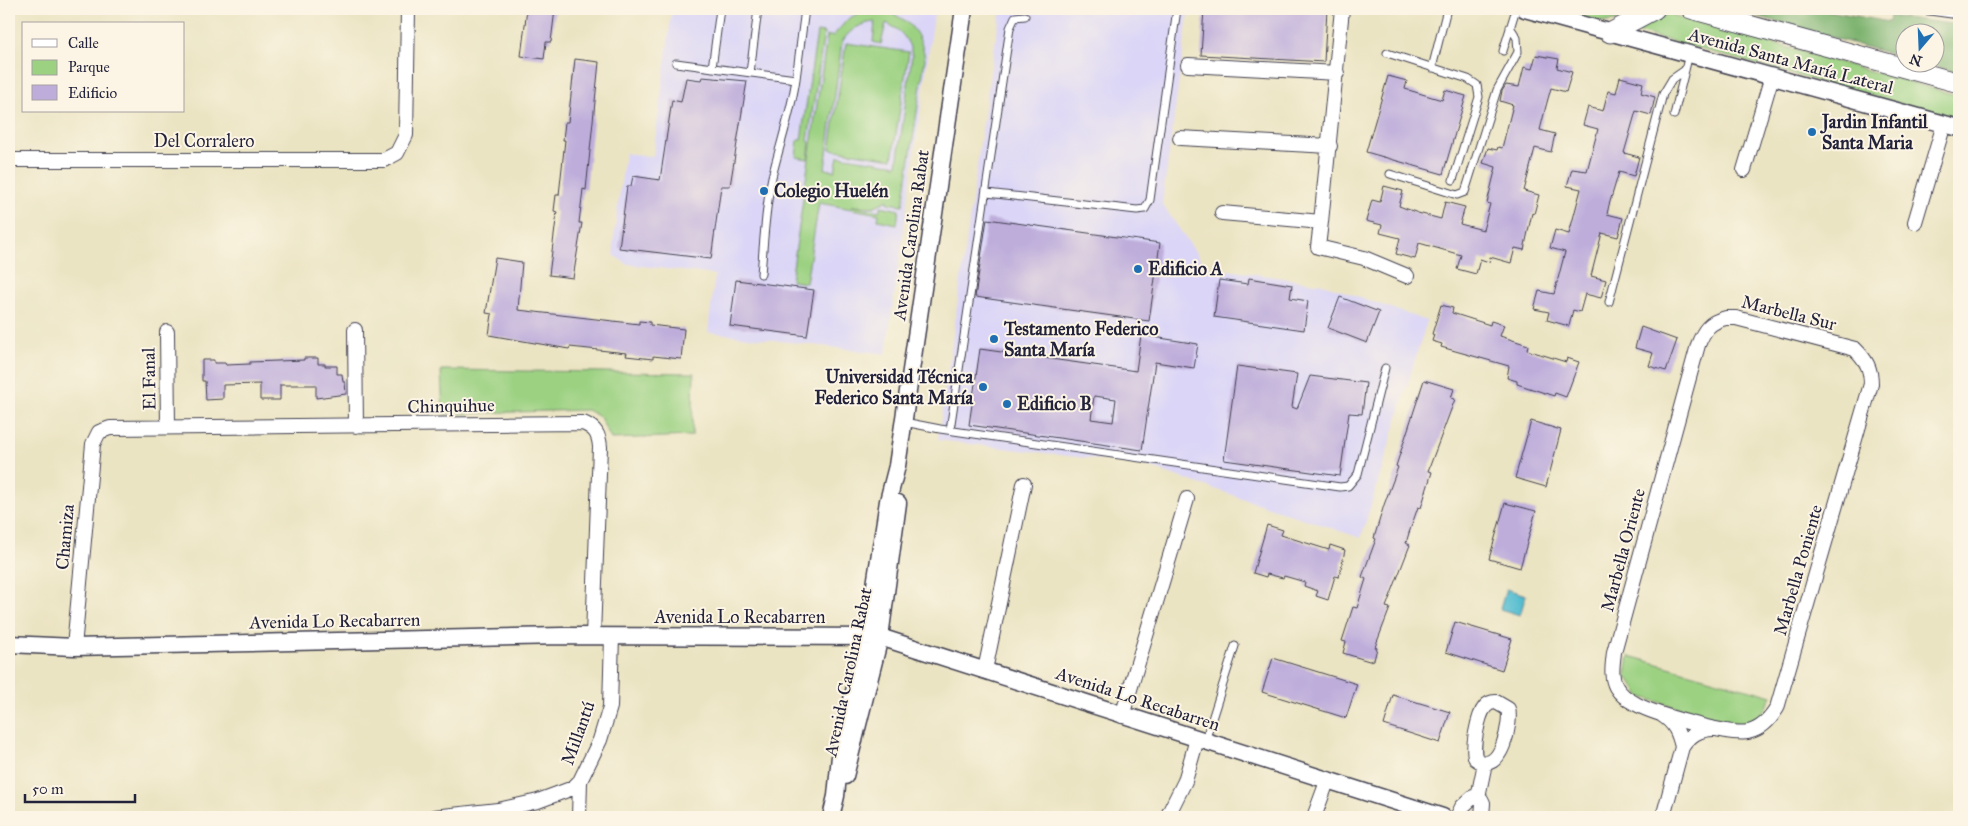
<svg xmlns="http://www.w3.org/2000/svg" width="1968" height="826" viewBox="0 0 1968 826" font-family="'IM FELL Great Primer',serif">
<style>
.built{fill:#dbd6f7}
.green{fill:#9cd182;stroke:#5f7a5e;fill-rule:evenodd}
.forest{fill:#7db370;stroke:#506a56}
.water{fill:#54bdd0;stroke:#3b7086}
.building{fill:#beaddb;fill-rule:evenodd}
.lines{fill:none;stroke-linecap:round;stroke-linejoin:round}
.service-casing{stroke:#403f4f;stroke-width:9}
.minor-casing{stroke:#403f4f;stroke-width:16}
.tertiary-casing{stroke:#403f4f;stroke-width:19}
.secondary-casing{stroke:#403f4f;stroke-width:21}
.service{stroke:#fff;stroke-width:7}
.minor{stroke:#fff;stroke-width:14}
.tertiary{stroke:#fff;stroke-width:16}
.secondary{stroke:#fff;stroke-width:19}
.poi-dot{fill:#1f6fb2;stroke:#fcf5e5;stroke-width:2}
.labels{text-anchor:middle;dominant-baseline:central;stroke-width:4;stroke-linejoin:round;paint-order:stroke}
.street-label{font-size:18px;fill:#22223b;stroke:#fcf5e5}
.poi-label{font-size:18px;font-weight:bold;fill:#22223b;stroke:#fcf5e5;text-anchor:start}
</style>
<rect width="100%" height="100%" fill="#fcf5e5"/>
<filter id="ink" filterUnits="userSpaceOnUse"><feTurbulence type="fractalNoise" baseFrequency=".02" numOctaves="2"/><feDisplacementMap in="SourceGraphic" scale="10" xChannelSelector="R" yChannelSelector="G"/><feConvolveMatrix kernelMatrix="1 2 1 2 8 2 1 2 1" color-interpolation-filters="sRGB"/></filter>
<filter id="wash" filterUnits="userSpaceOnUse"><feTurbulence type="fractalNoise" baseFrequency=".0096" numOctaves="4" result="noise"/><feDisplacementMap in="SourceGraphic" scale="20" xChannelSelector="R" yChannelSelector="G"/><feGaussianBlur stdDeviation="1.12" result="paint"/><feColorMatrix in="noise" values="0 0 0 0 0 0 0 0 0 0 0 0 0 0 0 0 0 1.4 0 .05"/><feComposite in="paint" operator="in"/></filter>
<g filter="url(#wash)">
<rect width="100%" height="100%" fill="#ebe4c3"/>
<!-- built -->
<path class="built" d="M672,9H935L886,354L708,332L715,275L627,264L615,256L613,244L625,153L653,157Z
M1001,9H1189L1162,204L1206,267L1323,284L1427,321L1361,538L1143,465L938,440L991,67Z"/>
<!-- green -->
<path class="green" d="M877,9H886V12C910,18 922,36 925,59L903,205L888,203V200L873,207L852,206L879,211L881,206L899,210L897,224L878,220L879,214L819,203L806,283L791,281L827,36H833L848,19L859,13ZM875,22L873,42L881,44L886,23C901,30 909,39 912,55L897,165L838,156L835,171L825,169L842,42C849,30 861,23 875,22Z
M1550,9H1618L1621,10L1627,17C1602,29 1575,16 1550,9Z
M1668,14L1959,96V120L1631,30Z
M817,32L824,33L808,141L810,142L808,159L796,157L798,140H801Z
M846,43L909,52L892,159L830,149Z
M441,370L694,373L692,436L611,439L600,417L587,410L443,414Z
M1629,656L1772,696C1765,712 1757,719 1739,724L1641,697L1626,675Z"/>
<!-- forest -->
<path class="forest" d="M1732,9H1818L1889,22L1890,16L1959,25V73L1923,63L1936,62V32H1906L1905,58Z"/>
<!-- water -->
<path class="water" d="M1506,589L1526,595L1520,615L1500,609Z"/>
<g id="blocks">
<!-- building -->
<path class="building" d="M527,9H555L551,42H546L544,59L521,56Z
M1204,9H1327L1324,62L1201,55Z
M1536,55L1559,59L1557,68L1572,72L1566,92L1551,88L1546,106L1540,130L1555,134L1551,152L1535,148L1524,191L1539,195L1534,214L1532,213L1524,250L1515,248L1511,263L1490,257L1489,262L1480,259L1476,274L1457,269L1461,255L1419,243L1415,259L1396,254L1400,238L1380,233L1382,225L1366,221L1372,200L1380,202L1384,186L1403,191L1399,206L1418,213L1441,219L1445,202L1465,207L1460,224L1483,230L1490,204L1487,203L1496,167L1483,163L1488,148L1497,150L1498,147L1502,148L1513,105L1500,101L1502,91L1506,85L1519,87L1524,67L1532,69Z
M575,59L599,62L586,190L583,189L579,223H582L573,278L549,275L557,212L554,211L556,195H559L565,140H563L565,122H568Z
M1388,76L1407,81L1405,89L1442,100L1445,90L1466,96L1443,174L1366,152Z
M702,77L747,81L730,186H721L711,259L619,248L627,186H631L633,176L660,180L672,100L681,102L686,78L701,80Z
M1620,77L1643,83L1641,93L1655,97L1651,115L1636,111L1624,153L1639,157L1634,176L1619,172L1609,205L1607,214L1623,218L1618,237L1602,233L1591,276L1606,280L1601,298L1585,294L1580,312L1573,310L1569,326L1547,320L1549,312L1534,309L1539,291L1554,294L1565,252L1550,248L1555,230L1569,234L1581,189L1567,186L1572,169L1587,171L1598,129L1583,125L1588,107L1603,111L1608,91L1616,93Z
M987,219L1160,243L1149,321L975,297Z
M495,258L522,262L518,310L639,324V321L650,322V325L684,329L681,359L653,356V359L626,356L627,353L570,347L569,349L489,335L492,314L486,313Z
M1249,278L1292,285L1290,298L1308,301L1304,330L1214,317L1219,280L1248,284Z
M736,280L814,290L807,336L730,326Z
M1340,297L1379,312L1367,343L1328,328Z
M1441,305L1453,308L1452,313L1490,325L1491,321L1504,325L1500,336L1528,345L1527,350L1566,362L1567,358L1579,362L1566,397L1555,393L1554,396L1517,384V381L1507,378L1509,366L1441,347L1442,344L1432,341L1434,335L1432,334Z
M1641,327L1677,340L1666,371L1649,366L1653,353L1635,348Z
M1141,335L1198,344L1194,368L1155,362L1142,450L969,425L980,349L1136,371ZM1094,396L1116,399L1113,422L1091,419Z
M304,358H318V364H325V366H337V374H342L343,382H345L346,394L316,398V385H280V400H260V384L223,385V399L206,400L205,381H202V360H214V363H225L226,365L250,364V362L304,360Z
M1237,366L1297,374L1292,407L1297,409L1310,376L1366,383L1362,414L1349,413L1340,476L1224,460Z
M1424,380L1454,389L1451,398L1455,399L1428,471L1432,472L1421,508L1418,507L1409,533L1406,543L1410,545L1386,607L1390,608L1375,647L1377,648L1374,660L1369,661L1343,653L1346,642L1342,641L1353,607L1357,608L1366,579L1362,577L1376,539L1374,538L1384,505L1398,467L1396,466Z
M1531,421L1561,430L1546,487L1515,478Z
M1505,503L1536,511L1520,568L1489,559Z
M1267,525L1283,530L1281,535L1329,550L1330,545L1345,550L1339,577L1335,576L1328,600L1316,596L1318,591L1304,586L1305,582L1284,576L1283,578L1267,574L1266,577L1253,573Z
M1455,622L1512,639L1502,670L1446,652Z
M1273,658L1357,684L1346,718L1262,692Z
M1393,695L1450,712L1440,743L1384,725Z"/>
</g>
</g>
<g filter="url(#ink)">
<use href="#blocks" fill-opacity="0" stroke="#403f4f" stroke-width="1"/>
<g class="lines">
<defs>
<path id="service" d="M1915,9L1959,15
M1503,51L1516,9
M1387,53L1468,79L1477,85L1479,97L1453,180
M676,63L796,79C791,113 780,144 772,177C765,209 764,241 761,274
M712,68L720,9
M1432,68L1447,9
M750,73L758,9
M796,79L805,9
M1674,115L1689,54
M1390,174L1457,195L1465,192L1497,90L1518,52L1517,38L1510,27
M987,193L1137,210L1145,209L1150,200L1153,178L1177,9
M1609,302L1663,94L1672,79L1685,70
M904,422L940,429L1340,487L1348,486L1358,474L1385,368
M950,430L1010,28L1015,17L1025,16
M1205,741L1235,646"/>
<path id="minor" d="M1188,65L1337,73
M1180,138L1330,146
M9,160H384L397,153L406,135L408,9
M1744,170L1772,76
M1222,213L1321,222L1318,247L1364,258L1407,276
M1321,222L1342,9
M1915,222L1944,124
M1726,318H1736L1855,349C1866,360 1871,368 1871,384L1777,708C1770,720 1761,729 1748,732C1729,736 1654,714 1636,704C1628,700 1620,694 1616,687C1610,676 1613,663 1614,652L1698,345C1704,330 1709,322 1726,318Z
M355,330L356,426
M167,332L168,426
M74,647L93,444L99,432L110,428L583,423C595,428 599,434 600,447L593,636
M985,670L1024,484
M1496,702L1508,709C1512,721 1501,778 1476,759C1471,750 1478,715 1485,707C1488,703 1492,702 1496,702Z
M1662,715C1675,723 1679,734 1682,747
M1122,716L1187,499
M1478,797L1485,763
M434,817L498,810L538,801L573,788L580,781L600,740L610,707L612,636
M579,817L580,781
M1167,817L1185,781L1197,739
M1314,817L1328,779
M1457,817L1462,807L1473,797L1481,799L1483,803L1482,817
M1663,817L1682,747C1690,735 1699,729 1714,729"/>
<path id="tertiary" d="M1525,9L1959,128
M9,644L74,647L562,636L880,637L1443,817
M845,776L880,637L898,503
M831,817L836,796L841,746L867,637L888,501L897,466L964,9"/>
<path id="secondary" d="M1691,9L1959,83
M1610,33L1655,9"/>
</defs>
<!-- service casing -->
<use href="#service" class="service-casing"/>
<!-- minor casing -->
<use href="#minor" class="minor-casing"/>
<!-- tertiary casing -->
<use href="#tertiary" class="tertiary-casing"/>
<!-- secondary casing -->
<use href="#secondary" class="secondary-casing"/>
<!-- service -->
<use href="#service" class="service"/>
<!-- minor -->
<use href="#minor" class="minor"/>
<!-- tertiary -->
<use href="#tertiary" class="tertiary"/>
<!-- secondary -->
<use href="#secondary" class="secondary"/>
</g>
</g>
<!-- markers -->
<g class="poi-dot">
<circle cx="1812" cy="132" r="5"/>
<circle cx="764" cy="191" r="5"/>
<circle cx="1138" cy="269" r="5"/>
<circle cx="994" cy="339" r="5"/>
<circle cx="983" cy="387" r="5"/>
<circle cx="1007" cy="404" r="5"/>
</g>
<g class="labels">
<!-- street labels -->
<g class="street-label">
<text transform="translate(1791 61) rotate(15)">Avenida Santa María Lateral</text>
<text x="204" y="141">Del Corralero</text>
<text transform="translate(911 235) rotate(-82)">Avenida Carolina Rabat</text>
<text transform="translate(1789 313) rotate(14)">Marbella Sur</text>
<text transform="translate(149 379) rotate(-91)">El Fanal</text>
<text transform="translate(451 406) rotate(-1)">Chinquihue</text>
<text transform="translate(65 537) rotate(-85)">Chamiza</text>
<text transform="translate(1623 550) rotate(-75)">Marbella Oriente</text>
<text transform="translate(1798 570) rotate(-74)">Marbella Poniente</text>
<text x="740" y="617">Avenida Lo Recabarren</text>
<text transform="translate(335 621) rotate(-1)">Avenida Lo Recabarren</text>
<text transform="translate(848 672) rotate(-78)">Avenida Carolina Rabat</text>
<text transform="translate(1138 699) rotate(18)">Avenida Lo Recabarren</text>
<text transform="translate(578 733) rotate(-70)">Millantú</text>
</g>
<!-- poi labels -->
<g class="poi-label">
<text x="1822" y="122">Jardin Infantil<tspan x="1822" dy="21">Santa Maria</tspan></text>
<text x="774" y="191">Colegio Huelén</text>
<text x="1148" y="269">Edificio A</text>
<text x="1004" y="329">Testamento Federico<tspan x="1004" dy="21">Santa María</tspan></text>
<text x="973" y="377" text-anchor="end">Universidad Técnica<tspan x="973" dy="21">Federico Santa María</tspan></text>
<text x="1017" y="404">Edificio B</text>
</g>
</g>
<!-- margin -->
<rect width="1968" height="826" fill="none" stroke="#fcf5e5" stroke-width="30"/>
<!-- legend -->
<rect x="22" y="22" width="162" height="90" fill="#fcf5e5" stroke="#a5a1a1"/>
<rect x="32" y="39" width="25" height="8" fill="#ffffff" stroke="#a5a1a1"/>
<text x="68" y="48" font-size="15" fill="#22223b">Calle</text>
<rect x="32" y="60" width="25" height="15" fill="#9cd182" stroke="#a5a1a1"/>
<text x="68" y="72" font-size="15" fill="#22223b">Parque</text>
<rect x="32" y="85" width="25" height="15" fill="#beaddb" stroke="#a5a1a1"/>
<text x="68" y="98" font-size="15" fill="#22223b">Edificio</text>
<!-- north arrow -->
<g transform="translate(1920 48) rotate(199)"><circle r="24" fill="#fcf5e5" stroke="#a5a1a1"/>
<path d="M0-4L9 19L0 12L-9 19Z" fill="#1f6fb2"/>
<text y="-8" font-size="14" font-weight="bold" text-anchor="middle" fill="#22223b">N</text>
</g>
<!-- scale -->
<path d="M25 794v8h110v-8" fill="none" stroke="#22223b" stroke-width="2.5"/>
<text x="32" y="794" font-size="15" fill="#22223b" stroke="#fcf5e5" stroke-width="4" paint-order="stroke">50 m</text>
</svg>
